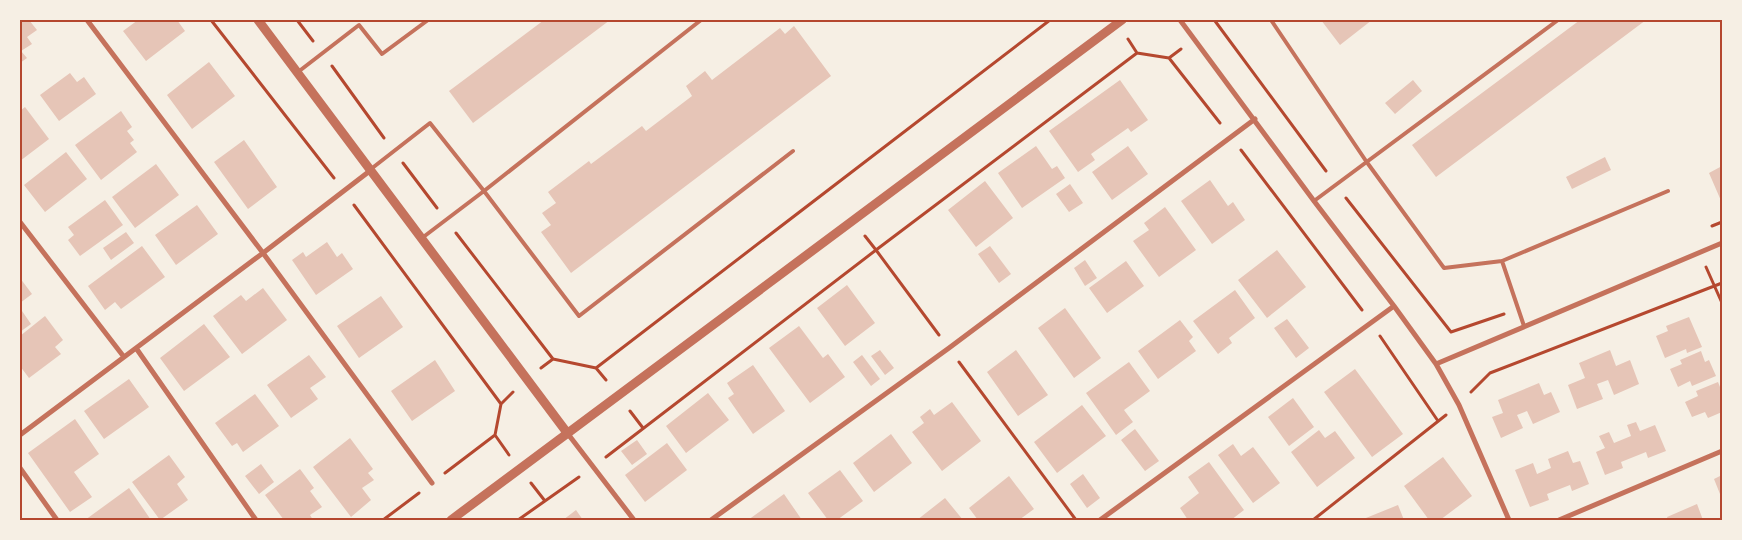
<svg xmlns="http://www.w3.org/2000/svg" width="1742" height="540" viewBox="0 0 1742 540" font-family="Quicksand,sans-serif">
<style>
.building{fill:#e6c5b7}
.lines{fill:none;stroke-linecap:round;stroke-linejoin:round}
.path{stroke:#b5482f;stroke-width:3}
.service{stroke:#c5725c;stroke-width:4}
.minor{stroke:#c5725c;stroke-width:5}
.tertiary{stroke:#c5725c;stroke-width:9}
.neatline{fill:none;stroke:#b5482f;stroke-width:2}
</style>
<rect width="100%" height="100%" fill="#f6efe4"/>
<!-- building -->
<path class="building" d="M20,20H29L37,30L27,37L32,44L21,51L27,58L20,63Z
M138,20H177L185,31L146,61L123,31Z
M544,20H610L473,123L449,91Z
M1321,20H1372L1340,45Z
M1580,20H1646L1436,177L1412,145Z
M794,26L831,76L571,273L541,232L551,225L542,213L556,203L548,192L589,161L591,164L642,126L646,131L692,96L686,86L705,71L712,80L780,28L785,34Z
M209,62L235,96L192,129L167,95Z
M70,73L77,82L84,77L96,94L59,121L40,95Z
M1120,80L1148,120L1131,132L1128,128L1091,154L1095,160L1078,172L1049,131Z
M1413,80L1422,91L1395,114L1385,103Z
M25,107L49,139L20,161V111Z
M121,111L132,127L127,131L134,140L130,143L137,152L101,180L75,145Z
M244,140L277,187L248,209L214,162Z
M1036,146L1052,169L1057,166L1065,178L1022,208L998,173Z
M1128,146L1148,174L1112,200L1092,172Z
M66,152L87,179L45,212L24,185Z
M1605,157L1611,170L1572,189L1566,177Z
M156,164L179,195L135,228L112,197Z
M1722,166V203L1709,173Z
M1210,180L1228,206L1233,202L1245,220L1212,244L1181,201Z
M985,181L1013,218L976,247L948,210Z
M1070,184L1083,203L1069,212L1056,194Z
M105,200L123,225L80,256L68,240L74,235L68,227Z
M197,205L218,234L176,265L155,235Z
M1165,207L1196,250L1159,277L1133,241L1149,230L1144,223Z
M126,232L134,243L111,260L103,248Z
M327,242L337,257L342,253L353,269L316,295L292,260L303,252L306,257Z
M142,246L165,277L121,309L115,302L105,310L88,286Z
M990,246L1011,274L999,283L978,254Z
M1277,250L1306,287L1267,318L1238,280Z
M1085,260L1097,278L1085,286L1074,268Z
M1126,261L1144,286L1107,313L1089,288Z
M20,278L32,294L20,303Z
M847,285L875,323L845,346L817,308Z
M263,288L287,320L242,354L213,316L241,295L246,301Z
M1235,290L1255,318L1229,338L1232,343L1218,354L1193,321Z
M381,296L403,327L359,358L337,326Z
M1065,308L1101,358L1074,378L1038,328Z
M22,311L31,324L20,332V313Z
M45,316L63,340L55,347L61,354L29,378L20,366V336Z
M1689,317L1702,347L1687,353L1686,349L1665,358L1656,336L1668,331L1666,326Z
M1287,319L1309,348L1296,358L1274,328Z
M1180,320L1193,337L1189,341L1196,351L1158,379L1138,351Z
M204,324L230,357L184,391L160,358Z
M799,326L823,358L828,354L845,377L810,403L769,348Z
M880,350L894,368L885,375L871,356Z
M1016,350L1048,395L1018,416L987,372Z
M1610,350L1616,366L1630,360L1639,384L1614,395L1608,380L1597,384L1603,399L1577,409L1568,385L1585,378L1579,363Z
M1701,351L1705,362L1709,360L1716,376L1692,386L1690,381L1678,387L1670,369L1682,364L1680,360Z
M309,355L326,377L310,388L318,399L291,418L267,385Z
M862,355L880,379L871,386L853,362Z
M435,360L455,391L412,421L391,391Z
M1129,362L1150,391L1124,410L1133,422L1116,435L1086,393Z
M753,365L785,411L753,434L728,398L734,394L727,383Z
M1355,369L1403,434L1372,457L1324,392Z
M129,379L149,407L104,439L84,411Z
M1718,382L1722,392V412L1708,418L1705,412L1692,417L1685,402L1698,396L1696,391Z
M1539,383L1544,395L1551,392L1560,412L1533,424L1527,411L1517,415L1523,428L1501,438L1492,417L1503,413L1498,400Z
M708,393L729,420L686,453L666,426Z
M255,394L279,426L243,452L237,443L232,446L215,423Z
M1293,398L1314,427L1289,446L1268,417Z
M952,402L981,441L942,471L912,432L924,423L920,417L930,409L934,415Z
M1082,405L1106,436L1057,473L1034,442Z
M75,419L99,454L74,472L92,497L70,512L28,453Z
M1636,422L1640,431L1655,425L1666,451L1648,458L1646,452L1621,462L1623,468L1605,475L1596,452L1605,448L1599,436L1609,432L1614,443L1631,436L1627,425Z
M1135,429L1159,461L1145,471L1121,440Z
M1319,430L1325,438L1335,431L1355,458L1317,487L1291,452Z
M891,434L912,463L874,492L853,463Z
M350,438L373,469L368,473L374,480L362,488L371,500L351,517L313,467Z
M637,440L647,454L632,465L621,451Z
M667,443L687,470L645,502L625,475Z
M1233,444L1241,456L1253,447L1280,483L1253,503L1218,455Z
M1568,451L1573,463L1580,461L1589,484L1572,491L1570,485L1547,494L1549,500L1530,507L1515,470L1533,463L1537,474L1551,468L1548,459Z
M169,455L185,477L177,484L188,500L160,520L132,482Z
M1443,457L1472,496L1440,520H1429L1404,486Z
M1209,462L1244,510L1231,520H1188L1180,508L1199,493L1188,477Z
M261,464L274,482L259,494L245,476Z
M300,469L314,488L310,491L322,507L310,515L313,520H284L265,495Z
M840,470L863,501L837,520H828L808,493Z
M1083,474L1100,498L1087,508L1070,484Z
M1722,475V499L1714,479Z
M1009,476L1034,509L1019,520H978L969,508Z
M129,488L151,520H85Z
M784,494L802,520H748Z
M945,498L963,520H917Z
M1697,504L1703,520H1668L1667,517Z
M1398,505L1404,520H1361Z
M576,510L583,520H563Z"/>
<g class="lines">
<!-- path -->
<path class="path" d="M211,20L334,178
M297,20L313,41
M1215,21L1326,171
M1137,53L1169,58L1220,123
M1169,58L1181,49
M332,66L384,138
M1241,150L1362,310
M403,163L437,208
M1346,198L1451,332L1504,314
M354,205L501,404
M1712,226L1722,222
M456,233L553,359
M1706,267L1722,303
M939,335L876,250L1137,53L1128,39
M1380,336L1438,421
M959,362L1076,520
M541,368L553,359L596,368
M606,380L596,368L1050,20
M1471,392L1490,373L1722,283
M630,411L643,428
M509,455L495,435L501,404L513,392
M606,457L876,250L865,236
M445,473L495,435
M531,483L545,501
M383,520L419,493
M518,520L579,477
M1313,520L1446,415"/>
<!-- service -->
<path class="service" d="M1271,20L1366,161L1444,268L1502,261L1668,191
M298,72L359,25L382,54L428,20
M371,169L430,123L484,191L701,20
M1314,201L1558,20
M422,238L484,191L579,316L793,151
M1502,261L1524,326"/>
<!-- minor -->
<path class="minor" d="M87,20L263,253L432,483
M1180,20L1314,201L1394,306L1436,364L1459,405L1509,520
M20,222L124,357
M136,348L256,520
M1436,364L1722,243
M568,434L634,520
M20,435L263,253L371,170
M20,468L57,520
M711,520L949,348L1255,119
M1100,520L1394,306
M1559,520L1722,451"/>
<!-- tertiary -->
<path class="tertiary" d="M258,20L568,434
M451,520L1122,20"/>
</g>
<!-- border -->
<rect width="1742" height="540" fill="none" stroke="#f6efe4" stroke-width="42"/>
<rect x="21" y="21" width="1700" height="498" class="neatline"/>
</svg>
